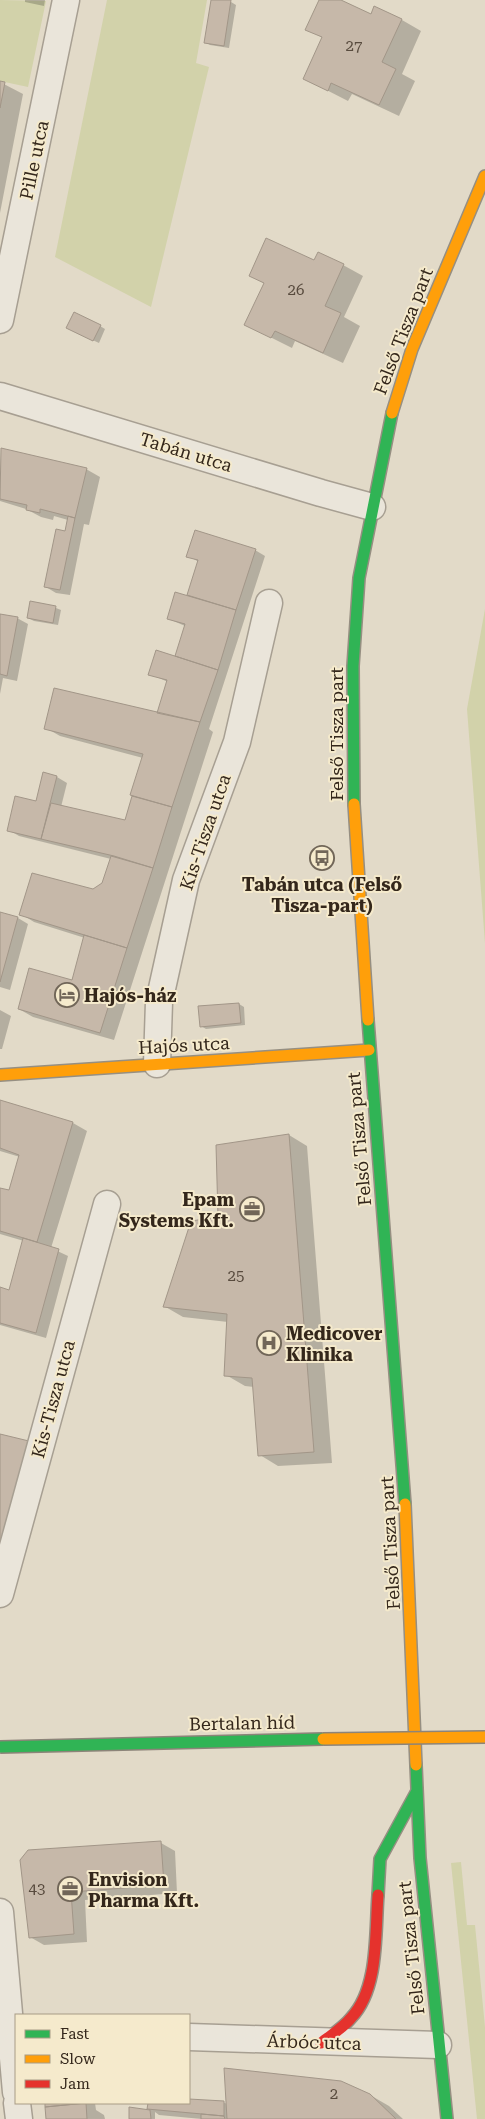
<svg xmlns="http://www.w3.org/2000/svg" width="485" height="2119" viewBox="0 0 485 2119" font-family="'Roboto Serif',serif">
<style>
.green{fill:#d2d2aa}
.shadow{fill:#0003}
.building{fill:#c6b8a9;stroke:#a29688}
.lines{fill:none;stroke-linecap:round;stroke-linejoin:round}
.street-casing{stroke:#a79f92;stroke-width:29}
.fast-casing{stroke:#968f82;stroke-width:14}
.slow-casing{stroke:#968f82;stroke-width:14}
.jam-casing{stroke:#968f82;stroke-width:14}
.street{stroke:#eae5da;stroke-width:26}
.fast{stroke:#30b455;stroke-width:11}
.slow{stroke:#ff9f0a;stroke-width:11}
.jam{stroke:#e5322d;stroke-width:11}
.fast-bridge-casing{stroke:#8c8479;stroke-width:14;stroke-linecap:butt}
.slow-bridge-casing{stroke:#8c8479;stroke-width:14;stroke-linecap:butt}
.fast-bridge{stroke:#30b455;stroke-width:11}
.slow-bridge{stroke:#ff9f0a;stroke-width:11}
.labels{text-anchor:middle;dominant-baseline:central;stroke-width:4;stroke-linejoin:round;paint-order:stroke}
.number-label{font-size:15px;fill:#584b3e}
.street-label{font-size:18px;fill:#34271b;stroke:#f5eacc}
.poi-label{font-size:18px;font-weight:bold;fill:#34271b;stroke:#f5eacc;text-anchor:start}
</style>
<rect width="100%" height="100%" fill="#e2dac8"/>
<!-- green -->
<path class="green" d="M0,0L46,1L28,87L0,81Z
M107,0H207L196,63L209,67L151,307L55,257Z
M485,609V943L467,709Z
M461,1862L467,1925H475L485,2027V2119H477L451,1863Z"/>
<!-- shadow -->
<path class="shadow" d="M25,0H45L44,6L25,2Z
M213,0L231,2L236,5L229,48L210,45L205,42Z
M320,0H338L371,16L402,20L421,31L402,74L415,81L399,116L352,94L348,101L305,79L323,38L307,29Z
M0,82L23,94L0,213Z
M314,262L343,265L363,276L344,317L360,326L343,363L295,341L292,348L246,325L265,284L250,275Z
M100,326L105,329L99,343L73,331Z
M2,449L86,469L100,477L89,525L84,524L70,595L56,593L46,587L66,532L68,520L54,516L53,520L41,517L26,509L0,501Z
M255,550L265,556L209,729L213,732L114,1040L33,1017L19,1009L72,982L85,938L34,922L21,914L93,891L103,884L111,859L19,836L9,830L37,803L44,774L57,777L67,783L61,807L125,822L143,758L60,736L46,728L158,714L168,682L150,674L176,657L185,626L169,619L188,596L199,562L188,556Z
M31,603L56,608L61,610L58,625L34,621L28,618Z
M0,615L17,618L28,624L17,681L3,678L0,694Z
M0,913L18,918L28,924L10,990L0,987Z
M239,1004L244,1007L245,1025L206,1029L201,1026Z
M0,1010L11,1016L2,1049H0Z
M0,1101L73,1123L87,1131L51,1248L68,1256L46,1338L0,1325V1288L10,1291L24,1241L0,1234V1189L10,1192L20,1157L0,1151Z
M289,1135L307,1146L332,1463L278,1466L260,1455L254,1387L245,1386L226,1375L228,1322L183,1317L164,1306L219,1218Z
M0,1435L51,1454L26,1552L0,1546Z
M161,1843L175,1851L177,1893L85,1900L87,1942L44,1945L30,1937L21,1860Z
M370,2095L389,2106L403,2119H202L159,2115L155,2112V2119H132L149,2111V2103H189V2100L223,2102L227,2104Z
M46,2103H95L96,2110L104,2115L105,2119H47Z"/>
<!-- building -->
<path class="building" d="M211,0H231L224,46L204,43Z
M319,0H341L371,14L374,6L402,19L382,62L396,69L379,105L331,83L328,91L303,79L322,37L305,30Z
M0,81L5,82L0,108Z
M266,238L314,260L318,252L344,264L325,306L341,313L323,353L275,331L271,338L244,325L264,283L249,276Z
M74,312L101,325L93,341L66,328Z
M1,448L87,468L75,518L40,509V513L26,510L27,505L0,499Z
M68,516L75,518L60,590L44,587L56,529L65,531Z
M195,530L256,549L236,610L187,595L198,560L186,557Z
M175,592L236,610L218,670L175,656L185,624L167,619Z
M30,601L56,606L53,623L27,618Z
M0,614L18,617L7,676L0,674Z
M156,650L218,670L200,722L157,713L167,680L148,675Z
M54,688L200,722L172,807L130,795L143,754L44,729Z
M43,772L57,776L41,839L7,831L15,796L36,801Z
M132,796L172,807L153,868L114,856L41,839L51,803L125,820Z
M111,856L153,868L127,948L19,915L32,873L93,889L102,883Z
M0,912L18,917L0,982Z
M84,935L127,948L100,1033L18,1009L29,968L72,980Z
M239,1003L241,1023L200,1027L198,1006Z
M0,1100L73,1122L37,1242L0,1231V1188L9,1190L19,1155L0,1148Z
M289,1134L314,1452L258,1456L252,1378L224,1376L227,1314L163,1307L191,1221L218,1217L216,1145Z
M23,1238L59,1249L36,1333L0,1323V1287L9,1290Z
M0,1434L33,1442L7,1543L0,1541Z
M161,1841L164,1885L71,1892L74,1934L29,1938L20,1860L28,1850Z
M224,2068L341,2081L370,2094L396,2119H227Z
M189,2099L224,2101V2116L147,2109L148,2103H189Z
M45,2103H86L45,2107Z
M86,2103L87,2119H46L45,2107Z
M129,2107L150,2110L151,2119H129Z
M201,2114L224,2116L225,2119H201Z"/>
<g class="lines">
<defs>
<path id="street" d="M0,320L66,0
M0,396L321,493L372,507
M157,1064L159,1002L186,880L237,742L269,603
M0,1594L107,1204
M0,1912L16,2092
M189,2037L438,2045
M17,2103L19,2119"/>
<path id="fast" d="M354,804L353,666L359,578L392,413
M368,1020L405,1504
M416,1765L420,1858L447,2119
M378,1895L380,1859L417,1791"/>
<path id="slow" d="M392,413L412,349L485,176
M354,804L368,1020
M0,1075L369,1050
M405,1504L416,1765"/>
<path id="jam" d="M321,2043C331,2035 343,2028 351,2018C379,1989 375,1933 378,1895"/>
</defs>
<!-- street casing -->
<use href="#street" class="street-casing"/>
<!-- fast casing -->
<use href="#fast" class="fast-casing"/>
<!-- slow casing -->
<use href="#slow" class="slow-casing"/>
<!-- jam casing -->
<use href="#jam" class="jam-casing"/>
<!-- street -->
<use href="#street" class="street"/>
<!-- fast -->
<use href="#fast" class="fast"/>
<!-- slow -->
<use href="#slow" class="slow"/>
<!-- jam -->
<use href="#jam" class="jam"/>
<defs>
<path id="fast-bridge" d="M0,1747L323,1739"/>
<path id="slow-bridge" d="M323,1739L485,1737"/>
</defs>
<!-- fast-bridge casing -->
<use href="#fast-bridge" class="fast-bridge-casing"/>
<!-- slow-bridge casing -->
<use href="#slow-bridge" class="slow-bridge-casing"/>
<!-- fast-bridge -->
<use href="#fast-bridge" class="fast-bridge"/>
<!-- slow-bridge -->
<use href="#slow-bridge" class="slow-bridge"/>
</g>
<!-- icons -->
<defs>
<symbol id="bus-ring" viewBox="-11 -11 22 22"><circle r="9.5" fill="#f5eacc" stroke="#716658" stroke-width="1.5"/><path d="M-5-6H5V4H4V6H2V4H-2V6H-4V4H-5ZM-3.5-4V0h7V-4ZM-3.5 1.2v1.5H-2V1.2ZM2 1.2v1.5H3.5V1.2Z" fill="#716658"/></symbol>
<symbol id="hotel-ring" viewBox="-11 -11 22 22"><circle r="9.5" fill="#f5eacc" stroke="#716658" stroke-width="1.5"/><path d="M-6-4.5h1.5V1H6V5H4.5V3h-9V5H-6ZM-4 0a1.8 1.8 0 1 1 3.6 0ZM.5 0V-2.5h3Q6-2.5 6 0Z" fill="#716658"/></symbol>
<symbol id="office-ring" viewBox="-11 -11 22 22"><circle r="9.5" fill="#f5eacc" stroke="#716658" stroke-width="1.5"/><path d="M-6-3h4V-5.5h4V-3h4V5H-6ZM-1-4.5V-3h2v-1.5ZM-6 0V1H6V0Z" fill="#716658"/></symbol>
<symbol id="hospital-ring" viewBox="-11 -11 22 22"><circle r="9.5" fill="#f5eacc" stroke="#716658" stroke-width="1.5"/><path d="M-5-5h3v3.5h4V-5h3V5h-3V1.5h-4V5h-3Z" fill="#716658"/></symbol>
</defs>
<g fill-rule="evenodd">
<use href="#bus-ring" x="308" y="844" width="28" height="28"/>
<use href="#hotel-ring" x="53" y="981" width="28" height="28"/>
<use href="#office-ring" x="238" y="1195" width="28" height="28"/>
<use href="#hospital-ring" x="255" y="1329" width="28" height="28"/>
<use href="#office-ring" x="56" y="1875" width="28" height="28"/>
</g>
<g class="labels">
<!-- number labels -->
<g class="number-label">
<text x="354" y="46">27</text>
<text x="296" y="290">26</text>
<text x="236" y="1276">25</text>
<text x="37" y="1889">43</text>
<text x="334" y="2094">2</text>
</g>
<!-- street labels -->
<g class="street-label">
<text transform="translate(34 160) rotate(-78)">Pille utca</text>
<text transform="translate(403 331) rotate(-69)">Felső Tisza part</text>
<text transform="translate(186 452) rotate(17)">Tabán utca</text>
<text transform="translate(336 734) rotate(-90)">Felső Tisza part</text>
<text transform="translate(205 832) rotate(-71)">Kis-Tisza utca</text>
<text transform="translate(184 1045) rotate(-3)">Hajós utca</text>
<text transform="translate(359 1139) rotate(-95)">Felső Tisza part</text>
<text transform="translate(53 1399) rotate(-75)">Kis-Tisza utca</text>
<text transform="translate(390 1543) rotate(-93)">Felső Tisza part</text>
<text transform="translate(242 1723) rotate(-1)">Bertalan híd</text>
<text transform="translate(411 1948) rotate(-96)">Felső Tisza part</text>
<text transform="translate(314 2042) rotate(2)">Árbóc utca</text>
</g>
<!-- poi labels -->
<g class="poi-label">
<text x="322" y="884" text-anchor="middle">Tabán utca (Felső<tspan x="322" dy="21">Tisza-part)</tspan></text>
<text x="84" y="995">Hajós-ház</text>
<text x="234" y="1199" text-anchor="end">Epam<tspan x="234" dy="21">Systems Kft.</tspan></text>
<text x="286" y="1333">Medicover<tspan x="286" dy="21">Klinika</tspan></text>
<text x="88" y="1879">Envision<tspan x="88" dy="21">Pharma Kft.</tspan></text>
</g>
</g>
<!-- legend -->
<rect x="15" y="2014" width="175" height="90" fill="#f5eacc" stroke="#a89c85"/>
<rect x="25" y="2030" width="25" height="8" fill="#30b455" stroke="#a89c85"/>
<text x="60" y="2039" font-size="15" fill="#34271b">Fast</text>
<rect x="25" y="2055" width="25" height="8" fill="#ff9f0a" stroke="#a89c85"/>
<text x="60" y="2064" font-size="15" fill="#34271b">Slow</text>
<rect x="25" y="2080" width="25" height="8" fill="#e5322d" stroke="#a89c85"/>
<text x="60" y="2089" font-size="15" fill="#34271b">Jam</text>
</svg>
